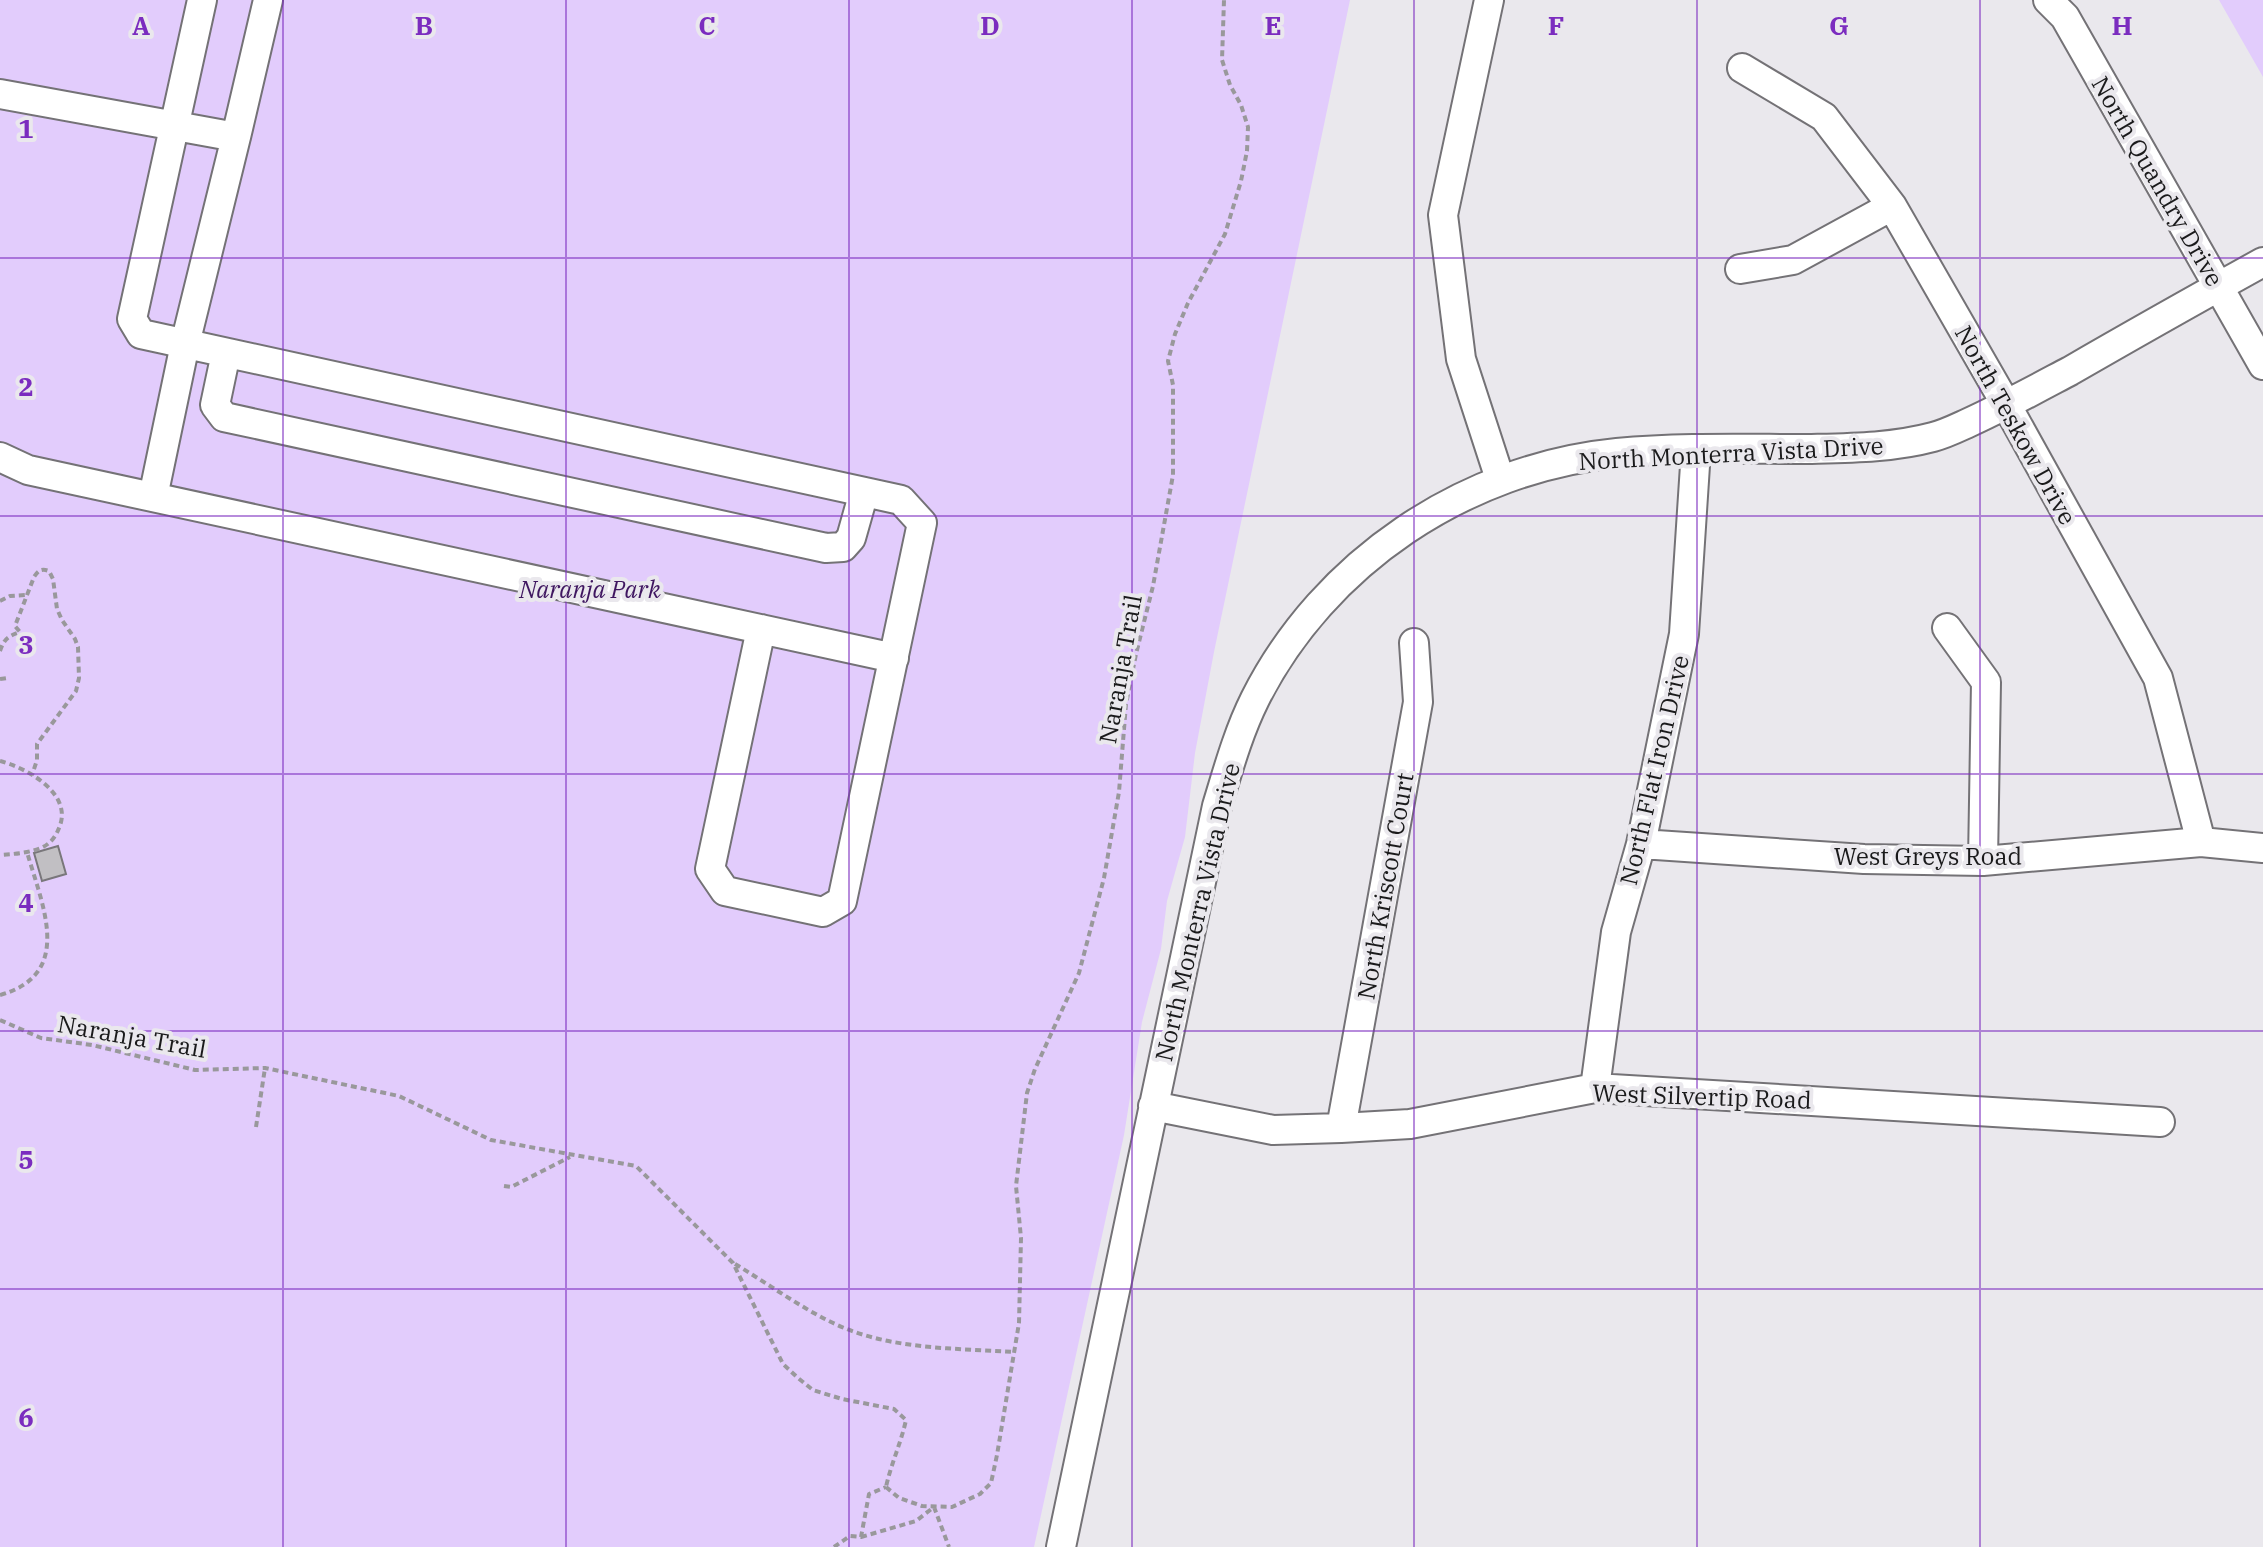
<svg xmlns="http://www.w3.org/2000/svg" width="2263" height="1547" viewBox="0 0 2263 1547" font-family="'IBM Plex Serif',serif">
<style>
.green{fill:#e2ccfc}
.building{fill:#c1bfc3;stroke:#79777b;stroke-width:2}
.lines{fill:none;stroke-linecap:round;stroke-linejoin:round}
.minor-casing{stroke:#747276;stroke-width:32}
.path{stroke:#99989b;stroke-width:4;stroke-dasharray:6 4;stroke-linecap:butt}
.minor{stroke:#fff;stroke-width:28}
.grid{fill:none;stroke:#7b2cbf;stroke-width:2;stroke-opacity:0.55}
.labels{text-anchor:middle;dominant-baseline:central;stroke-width:8;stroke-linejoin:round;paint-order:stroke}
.street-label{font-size:24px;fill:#1a1a1b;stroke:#eae8ed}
.park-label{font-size:24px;font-style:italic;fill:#3f1660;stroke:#eae8ed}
.grid-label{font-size:26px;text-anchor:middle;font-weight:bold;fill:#7b2cbf;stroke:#eae8ed;stroke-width:8;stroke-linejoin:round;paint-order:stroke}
</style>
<rect width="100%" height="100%" fill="#eae8ed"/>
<!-- green -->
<path class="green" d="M0,0H1350L1214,652L1195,753L1185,837L1167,901L1161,949L1142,1022L1124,1135L1034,1547H0Z
M2219,0H2263V77Z"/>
<!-- building -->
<path class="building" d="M58,846L66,874L42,881L34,853Z"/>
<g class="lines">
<defs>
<path id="minor" d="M202,0L132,319L141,334L901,500L922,523L842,901L823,912L725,891L710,869L761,629
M1489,0L1443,215L1461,359L1500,479
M2048,0L2065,17L2263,365
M1742,68L1824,117L1892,206L2007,406L2158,678L2201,842
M0,94L236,137L185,344L153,497
M236,137L268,0
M1740,269L1793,260L1892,206
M226,353L215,405L224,417L826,548L843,547L851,538L864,492
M0,457L28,470L894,658
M1947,628L1986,682L1983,861
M1641,844L1864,859L1983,861L2201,842L2263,848
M1595,1088L1616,932L1641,844L1684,634L1696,450
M1153,1106L1273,1130L1341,1128L1410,1124L1595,1088L2160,1122
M1341,1128L1418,702L1414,643
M1061,1547L1217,806C1228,770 1238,733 1255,699C1324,562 1465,468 1617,453C1680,447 1744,449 1807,449C1849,448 1892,448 1933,437C1945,434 1957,428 1968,423C2003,407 2036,389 2070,371C2134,334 2198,298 2263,262"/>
</defs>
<!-- minor casing -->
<use href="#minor" class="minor-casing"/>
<!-- path -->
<path class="path" d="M0,601L10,596L26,595
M0,651C4,639 8,636 20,632L15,626L34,577C38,571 41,568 49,571L53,579L57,609L62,620L75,639L78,647L79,678L76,691L37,744V760L32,775
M0,679L7,678
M0,761C27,768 74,794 59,828C56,836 51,843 43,847C30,853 14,854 0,855
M0,995C75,974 42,905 27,852
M0,1020L41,1038L92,1045L195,1070L265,1068L399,1096L491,1140L636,1166L733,1263L783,1364L798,1378L813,1390L842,1399L894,1409L906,1420C901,1443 891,1464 886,1487
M256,1127L265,1068
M504,1186L511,1187L570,1157
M735,1264C767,1283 798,1306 831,1322C887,1350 953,1348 1014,1352
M886,1487L899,1498L922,1506L952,1507L980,1494L991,1483L997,1455L1019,1323L1021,1238L1016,1186L1027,1093L1035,1069L1079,973L1104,878L1119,792L1126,704L1136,654L1153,586L1173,475V385L1168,361L1175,334L1188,303L1225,234L1241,181L1247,151L1248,127L1241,105L1230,85L1222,60L1224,0
M861,1537L916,1521L934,1507L949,1547
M834,1547L850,1536L861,1537L869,1494L886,1487"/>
<!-- minor -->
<use href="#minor" class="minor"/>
</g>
<!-- grid -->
<path class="grid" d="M283,0V1547M566,0V1547M849,0V1547M1132,0V1547M1414,0V1547M1697,0V1547M1980,0V1547M0,258H2263M0,516H2263M0,774H2263M0,1031H2263M0,1289H2263"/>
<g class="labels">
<!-- street labels -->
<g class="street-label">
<text transform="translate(2158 181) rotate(60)">North Quandry Drive</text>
<text transform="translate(2016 425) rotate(61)">North Teskow Drive</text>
<text transform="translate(1731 453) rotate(-3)">North Monterra Vista Drive</text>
<text transform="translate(1120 669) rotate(-80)">Naranja Trail</text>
<text transform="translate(1654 770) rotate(-77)">North Flat Iron Drive</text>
<text x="1928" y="856">West Greys Road</text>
<text transform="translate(1385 886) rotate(-80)">North Kriscott Court</text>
<text transform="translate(1197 912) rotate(-77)">North Monterra Vista Drive</text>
<text transform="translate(132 1036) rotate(10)">Naranja Trail</text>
<text transform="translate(1702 1096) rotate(2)">West Silvertip Road</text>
</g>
<!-- park labels -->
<g class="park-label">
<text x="590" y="589">Naranja Park</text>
</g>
</g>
<g class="grid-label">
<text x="141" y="35">A</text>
<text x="424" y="35">B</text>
<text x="707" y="35">C</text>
<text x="990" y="35">D</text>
<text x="1273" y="35">E</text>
<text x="1556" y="35">F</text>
<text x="1839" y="35">G</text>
<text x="2122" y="35">H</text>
<text x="26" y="138">1</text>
<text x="26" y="396">2</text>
<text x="26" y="654">3</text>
<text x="26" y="912">4</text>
<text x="26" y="1169">5</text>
<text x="26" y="1427">6</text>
</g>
</svg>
